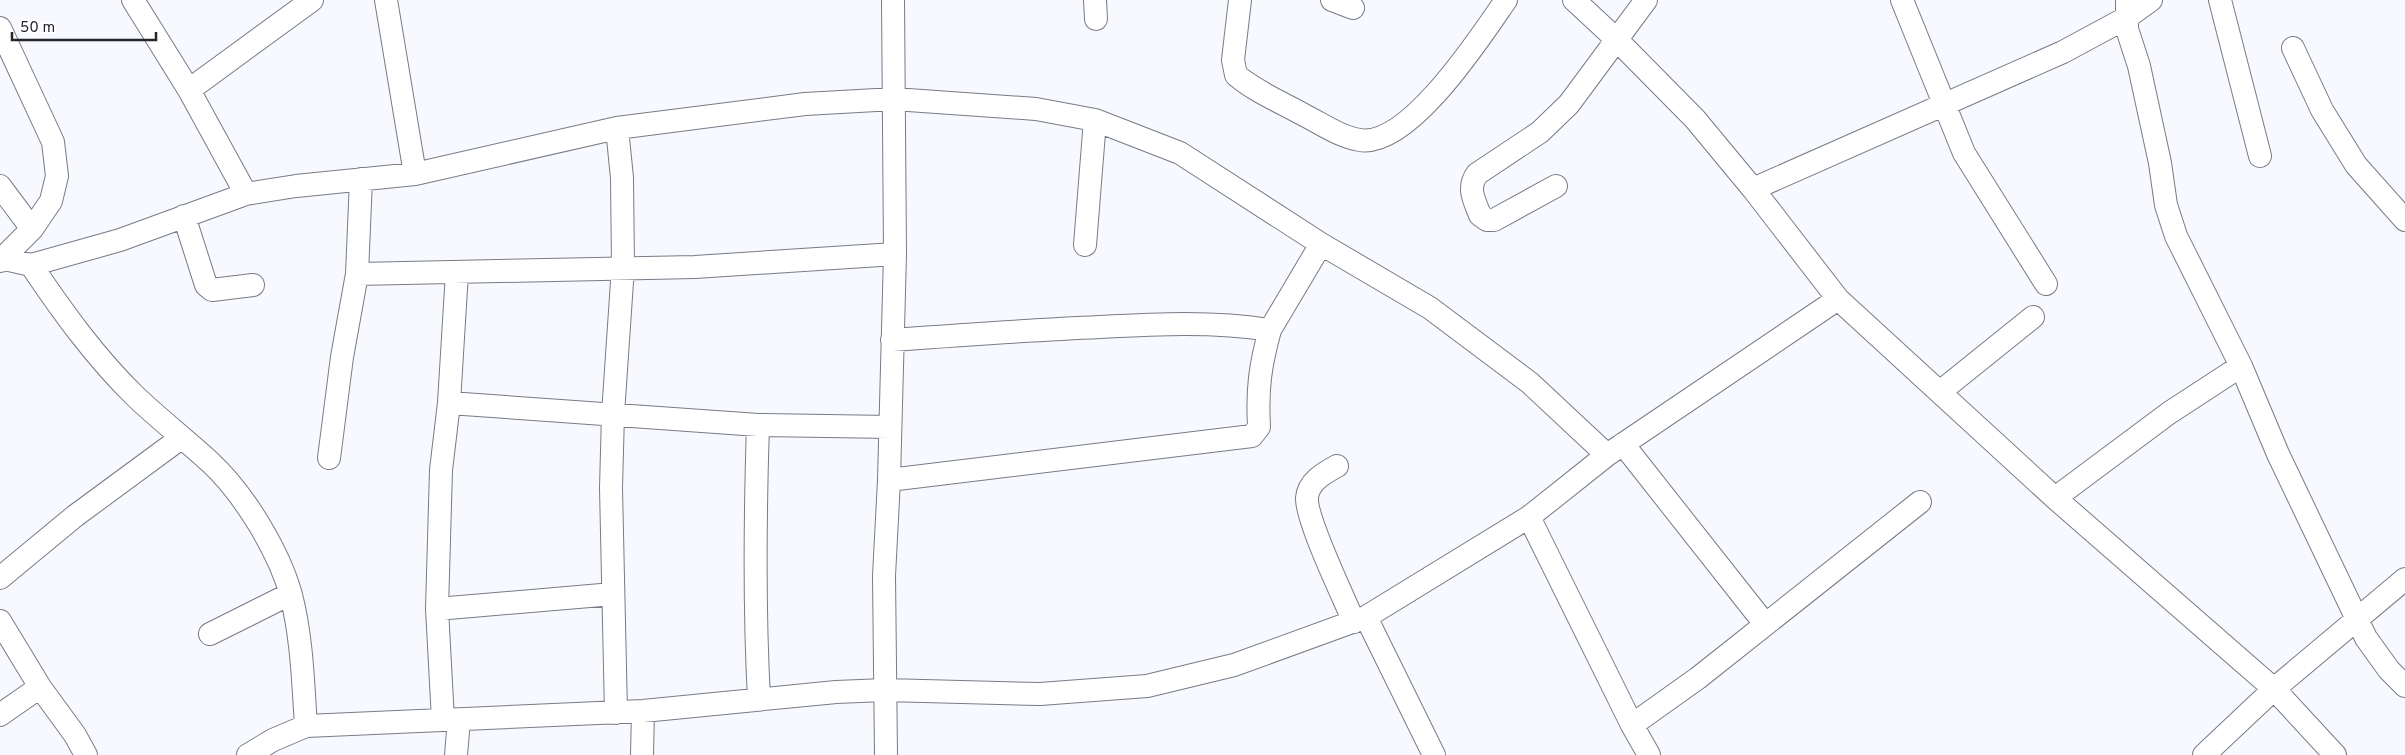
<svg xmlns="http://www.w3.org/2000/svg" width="2405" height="755" viewBox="0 0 2405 755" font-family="Overpass,sans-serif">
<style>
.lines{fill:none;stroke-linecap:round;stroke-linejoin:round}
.minor-casing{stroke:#787b87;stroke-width:24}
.minor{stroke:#fff;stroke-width:22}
</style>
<rect width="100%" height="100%" fill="#f7f9fe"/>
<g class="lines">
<defs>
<path id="minor" d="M133,0L189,90L246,194
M386,0L415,174
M1095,0L1096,19
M1240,0L1233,60L1236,75C1256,92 1281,102 1304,115C1322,124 1340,137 1360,140C1409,148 1481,36 1506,0
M1332,0L1353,8
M1574,0L1616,39L1695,119L1753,189L1838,299L2055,498L2274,689L2335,755
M1902,0L1964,153L2046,284
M2127,0V29L2139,66L2160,163L2166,205L2176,236L2241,366L2278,454L2366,638L2389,670L2405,686
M2220,0L2260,156
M0,28L53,142L57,176L51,201L32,229L0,261
M2293,48L2322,110L2356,165L2405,220
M189,90L312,0
M0,186L32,229
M1556,186L1494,220H1487L1480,215C1474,200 1467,188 1477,174L1540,132L1569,104L1646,0
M1753,189L2063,52L2126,18L2151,0
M184,216L206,285L212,290L253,285
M1085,245L1095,120
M0,258L31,265C62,311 95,357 135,396C159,419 186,440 211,463C244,494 279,551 291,595C302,638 303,682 306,726L273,740L248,755
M31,265L120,240L246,194L296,186L415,174L617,128L805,104L894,99L1036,109L1095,120L1180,153L1321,244L1430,308L1530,383L1607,455
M357,274L695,267L895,254
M1270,330L1321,244
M1941,391L2033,317
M449,403L758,425L890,427
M758,425C755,517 754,607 759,699
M1623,444L1765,624
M329,458L342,357L357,274L361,179
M1337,466C1324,473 1308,482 1307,498C1306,520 1344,598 1354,622
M889,480L1252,436L1259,427C1257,389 1260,366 1270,330C1214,321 1156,324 1100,327C1030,330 961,335 892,340
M2055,498L2169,413L2241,366
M1529,517L1632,725L1649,755
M0,578L75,516L181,438
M437,609L613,594
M1366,617L1434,755
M0,621L40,687L75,735L86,755
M210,634L290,594
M616,713L611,488L613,414L623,267L622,178L617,128
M0,715L40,687
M443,720L437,609L441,470L449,403L457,272
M1632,725L1698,678L1920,502
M306,726L643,711L836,692L885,690L1040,694L1147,686L1234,665L1366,617L1529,517L1607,455L1838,299
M456,755L459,720
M642,755L643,711
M886,755L884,576L889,480L895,254L893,0
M2204,755L2274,689L2405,579"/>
</defs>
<!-- minor casing -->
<use href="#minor" class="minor-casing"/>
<!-- minor -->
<use href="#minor" class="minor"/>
</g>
<!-- scale -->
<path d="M12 32v8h144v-8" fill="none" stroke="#25262b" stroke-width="2.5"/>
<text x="20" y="32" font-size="15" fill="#25262b" stroke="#ffffff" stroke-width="4" paint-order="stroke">50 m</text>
</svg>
